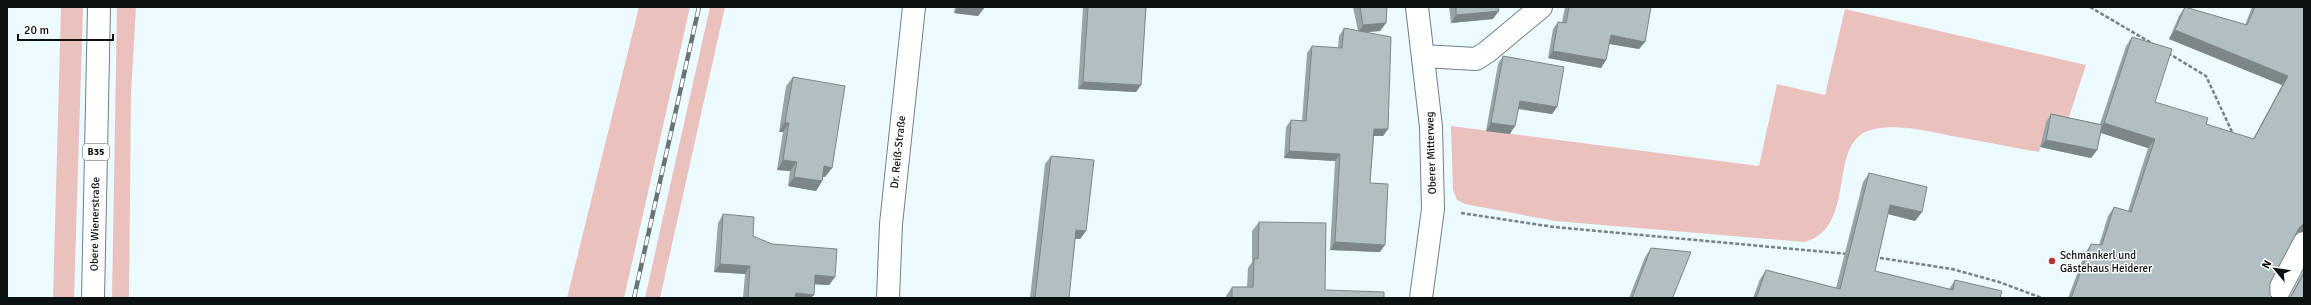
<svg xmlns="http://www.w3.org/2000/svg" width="2311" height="305" viewBox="0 0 2311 305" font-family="Signika,sans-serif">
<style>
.green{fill:#ebc1be}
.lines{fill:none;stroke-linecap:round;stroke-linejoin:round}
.minor-casing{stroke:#727f83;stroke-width:24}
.major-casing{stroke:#727f83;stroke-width:24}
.path{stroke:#768082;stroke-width:2.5;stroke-dasharray:4 2;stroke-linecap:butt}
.minor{stroke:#fff;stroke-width:22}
.major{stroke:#fff;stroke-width:22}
.rail-casing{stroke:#697274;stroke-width:4.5}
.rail{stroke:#fff;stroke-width:3;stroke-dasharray:9;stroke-linecap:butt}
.wall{fill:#98a4a8}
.shaded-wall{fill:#7c8688}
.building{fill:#b1bfc3;stroke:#7c8688}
.poi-dot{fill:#be2e34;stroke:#fff;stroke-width:1.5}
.labels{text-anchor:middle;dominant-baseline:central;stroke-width:3;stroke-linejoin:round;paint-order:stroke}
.shield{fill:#fff;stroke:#545858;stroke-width:1}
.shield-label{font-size:10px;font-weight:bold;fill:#0b1011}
.street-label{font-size:11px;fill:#0b1011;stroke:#fff}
.poi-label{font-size:11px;fill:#0b1011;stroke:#fff;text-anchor:start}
</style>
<rect width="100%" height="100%" fill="#ecfbff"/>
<!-- green -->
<path class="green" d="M61,7H83L74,298H53Z
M117,7H136L131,94L129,298H112Z
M639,7H690L624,298H567Z
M710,7H725L660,298H645Z
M1845,9L2086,65L2066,126L2046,122L2039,152C2010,147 1981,141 1952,136C1927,131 1900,124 1874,129C1824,139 1860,226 1805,242L1555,221L1465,204L1457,200L1453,190L1451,126L1759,166L1777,84L1825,95Z"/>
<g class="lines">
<defs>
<path id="minor" d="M1417,7L1431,127L1433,209L1421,298
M1423,56L1476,59L1487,52L1541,7
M888,298L891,224L914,7"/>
<path id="major" d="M93,298L99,7
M2275,298L2304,243"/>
</defs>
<!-- minor casing -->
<use href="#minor" class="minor-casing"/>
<!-- major casing -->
<use href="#major" class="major-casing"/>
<!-- path -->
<path class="path" d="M2090,7L2153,44
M2168,53L2206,76L2233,134
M1461,213L1554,227L1848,254
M1874,257L1952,269L1999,282L2042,298"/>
<!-- minor -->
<use href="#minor" class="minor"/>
<!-- major -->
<use href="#major" class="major"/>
<defs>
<path id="rail" d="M634,298L699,7"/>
</defs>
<!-- rail casing -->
<use href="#rail" class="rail-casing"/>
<!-- rail -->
<use href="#rail" class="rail"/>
</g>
<!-- wall -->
<path class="wall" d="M955,7H985L978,16L954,13Z
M1083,7H1146L1141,85L1136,92L1078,89Z
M1353,7H1387L1386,23L1380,31L1364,32L1388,129L1383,136H1374L1370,183L1380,252L1330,250L1335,161L1284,158L1286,127L1291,120L1302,121L1307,53L1312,46L1338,48L1339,36L1344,28L1358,31Z
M1449,7H1498L1493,19L1451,23Z
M1565,7H1651L1645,42L1639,49L1609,44L1606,60L1601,68L1548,58L1553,29L1558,22H1562Z
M2185,7L2245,25L2252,7H2304L2303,187L2304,188V232H2298L2296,234L2270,283V295L2273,298H2068L2085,253L2091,244L2099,245L2108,216L2114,207L2128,211L2148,148L2101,133L2097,150L2091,158L2040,147L2046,122L2051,114L2100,124L2126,46L2132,37L2155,102L2206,124L2253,139L2282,85L2169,39L2179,16Z
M1503,56L1557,107L1552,114L1518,109L1510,134L1486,131L1498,64Z
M793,77L832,168L825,177H823L822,181L816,191L788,186L790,171L777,170L783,132H779L786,86Z
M1051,156L1086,231L1080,239H1075L1069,298H1030L1045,164Z
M1869,173L1922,212L1915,221L1888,214L1875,271L1949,289L1955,280L2000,298H1753L1760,279L1766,270L1836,288L1863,182Z
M723,214L753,236L835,277L829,285L814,284L811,298H743L745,274L714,272L718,223Z
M1259,222L1325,290L1384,298H1226V296L1232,287H1247L1248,268L1252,262V231Z
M1651,248L1673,297L1675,298H1629L1645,257Z
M2304,270V298H2289Z"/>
<!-- shaded-wall -->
<path class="shaded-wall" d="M958,7H985L978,16L954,13Z
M1499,11L1493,19L1451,23L1456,15Z
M1386,23L1380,31L1358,33L1363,25Z
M2175,30L2288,76L2282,85L2169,39Z
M1611,35L1645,42L1639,49L1605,43Z
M1553,51L1606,60L1601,68L1548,58Z
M1083,82L1141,85L1136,92L1078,89Z
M1520,101L1557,107L1552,114L1515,108Z
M785,122L789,123L783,132H779Z
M1491,123L1515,126L1510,134L1486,131Z
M2104,123L2155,139L2148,148L2098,132Z
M1374,129H1388L1383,136H1369Z
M2046,140L2097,150L2091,158L2040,147Z
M1289,151L1340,154L1335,161L1284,158Z
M783,160L797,162L790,171L777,170Z
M824,166L832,168L825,177L818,176Z
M794,177L822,181L816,191L788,186Z
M1890,205L1922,212L1915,221L1884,213Z
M2304,223V232H2298L2293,237L2299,228Z
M1076,230L1086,231L1080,239H1070Z
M1335,242L1385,245L1380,252L1330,250Z
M720,264L750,266L745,274L714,272Z
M815,275L835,277L829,285L809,284Z
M796,293L814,295L811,298H792Z"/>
<!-- building -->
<path class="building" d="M1088,7H1146L1141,85L1083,82Z
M1360,7H1387L1386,23L1363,25Z
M1456,7H1498L1499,11L1456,15Z
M1569,7H1651L1645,42L1611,35L1606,60L1553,51L1558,22L1566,23Z
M2185,7L2247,25L2255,7H2304V185L2303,187L2304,188V223L2299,228L2270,283V295L2273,298H2071L2091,244L2102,245L2114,207L2131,212L2155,139L2104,123L2132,37L2172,49L2155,102L2208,118L2206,124L2254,139L2288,76L2175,30Z
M1344,28L1391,37L1388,129H1374L1370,183L1388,184L1385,245L1335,242L1340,154L1289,151L1291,120L1306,121L1312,46L1342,48Z
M1503,56L1564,67L1557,107L1520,101L1515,126L1491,123Z
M793,77L845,86L832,168L824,166L822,181L794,177L797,162L783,160L789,123L785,122Z
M2051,114L2102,125L2097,150L2046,140Z
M1051,156L1094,160L1086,231L1076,230L1069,298H1035Z
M1869,173L1927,187L1922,212L1890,205L1875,271L1953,290L1955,280L2002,291L2000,298H1756L1766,270L1840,289Z
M723,214L754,217L753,236L772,244L837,249L835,277L815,275L814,295L796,293L795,298H748L750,266L720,264Z
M1259,222L1326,223L1325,290L1384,292V298H1232V287H1253L1254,259H1258Z
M1651,248L1691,252L1673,297L1675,298H1632Z
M2304,273V298H2289L2292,295Z"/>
<!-- markers -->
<circle class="poi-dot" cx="2052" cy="261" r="4"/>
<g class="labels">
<!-- shield labels -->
<rect class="shield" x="83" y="144" width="26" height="16" rx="3"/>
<g class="shield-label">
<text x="96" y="152">B35</text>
</g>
<!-- street labels -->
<g class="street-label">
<text transform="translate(898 152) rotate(-84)">Dr. Reiß-Straße</text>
<text transform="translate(1431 153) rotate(-92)">Oberer Mitterweg</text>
<text transform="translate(95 224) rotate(-89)">Obere Wienerstraße</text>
</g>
<!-- poi labels -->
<g class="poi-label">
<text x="2060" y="255">Schmankerl und<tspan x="2060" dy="13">Gästehaus Heiderer</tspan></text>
</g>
</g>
<!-- border -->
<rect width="2311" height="305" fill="none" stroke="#0b1011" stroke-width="16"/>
<!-- north arrow -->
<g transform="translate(2275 269) rotate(299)" stroke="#ffffff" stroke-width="3" paint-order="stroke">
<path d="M0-3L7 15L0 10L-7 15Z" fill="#0b1011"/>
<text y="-6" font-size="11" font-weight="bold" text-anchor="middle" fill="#0b1011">N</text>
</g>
<!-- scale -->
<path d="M18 34v6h95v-6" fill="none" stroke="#0b1011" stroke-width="2"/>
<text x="24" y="34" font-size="12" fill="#0b1011" stroke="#ffffff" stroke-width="3" paint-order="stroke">20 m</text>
</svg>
